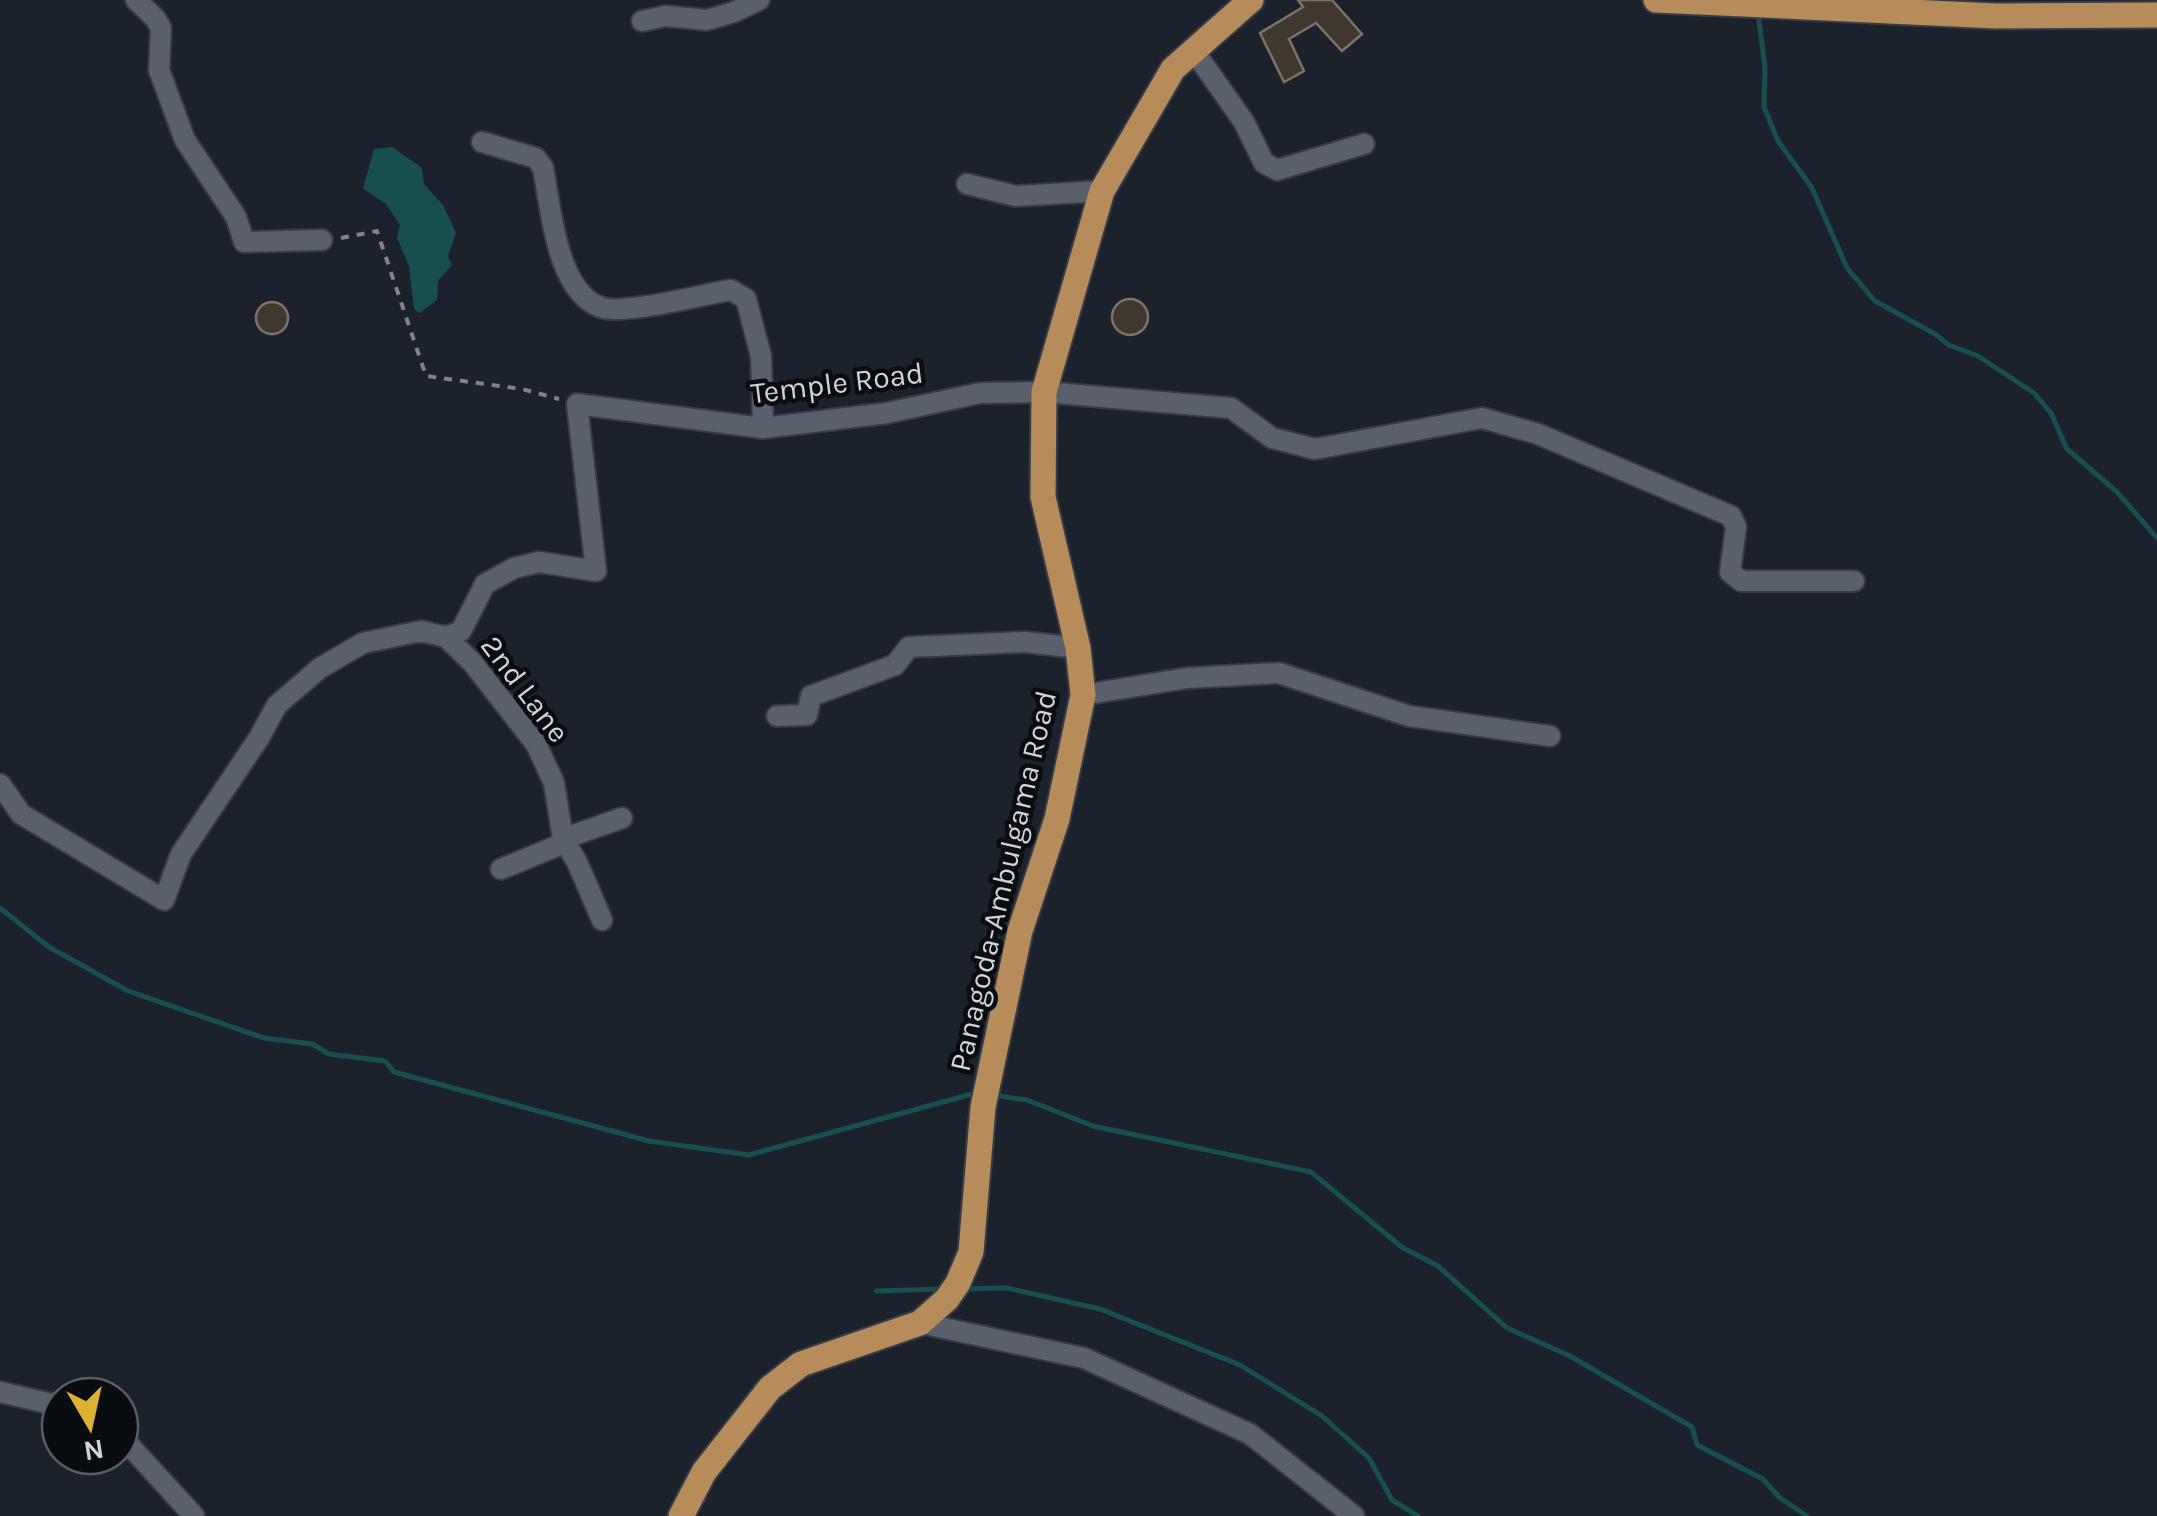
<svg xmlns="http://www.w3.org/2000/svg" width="2157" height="1516" viewBox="0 0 2157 1516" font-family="Karla,sans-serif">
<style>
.water{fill:#174e4f}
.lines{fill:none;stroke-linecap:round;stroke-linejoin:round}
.stream{stroke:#174e4f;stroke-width:5}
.building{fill:#40372e;stroke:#7e736a;stroke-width:2.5}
.minor-casing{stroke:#373c44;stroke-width:24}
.primary-casing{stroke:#373c44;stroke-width:29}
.path{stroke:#7f838c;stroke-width:4;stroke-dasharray:8 8;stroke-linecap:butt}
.minor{stroke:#59606c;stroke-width:20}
.primary{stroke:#b58c5a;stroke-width:25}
.labels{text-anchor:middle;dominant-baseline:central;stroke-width:9;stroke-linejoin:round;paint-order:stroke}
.street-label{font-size:30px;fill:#d0d4db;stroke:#090c10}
</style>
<rect width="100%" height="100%" fill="#1c222c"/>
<!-- water -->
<path class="water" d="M392,147L422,168L424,184L443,205L456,233L448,256L452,265L438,281L437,300L420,313L414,309L409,266L397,238L400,225L386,204L363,189L374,149Z"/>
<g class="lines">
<!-- stream -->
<path class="stream" d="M1758,13L1765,68L1764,107L1778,141L1812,188L1847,268L1875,301L1935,334L1949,345L1978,356L2034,393L2051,413L2067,449L2117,492L2157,538
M0,908L49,947L128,991L264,1038L312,1044L329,1054L385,1061L394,1072L649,1141L749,1155L976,1093
M992,1095L1027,1100L1093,1126L1311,1172L1403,1248L1438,1266L1507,1328L1570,1356L1692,1427L1697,1445L1763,1479L1780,1498L1807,1516
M964,1289L1007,1288L1100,1309L1240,1365L1322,1416L1369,1458L1392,1500L1418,1516
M876,1291L943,1289"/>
</g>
<!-- building -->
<path class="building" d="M1298,0H1332L1362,34L1342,51L1316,23L1289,39L1304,71L1284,82L1260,33L1303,7Z
M1112 317a18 18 0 1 1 36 0a18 18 0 1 1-36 0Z
M256 318a16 16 0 1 1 32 0a16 16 0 1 1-32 0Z"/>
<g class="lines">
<defs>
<path id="minor" d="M136,0L155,18L161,28L159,70L185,140L236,217L244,242L322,240
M642,21L666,16L707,20L734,12L759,0
M1194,51L1244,122L1264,163L1277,170L1364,144
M482,142L536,158L543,168C551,208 556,290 600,307C622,316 704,294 731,290L746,299L761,356L763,428
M967,184L1016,196L1102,191
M446,637L472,662L536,744L554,783L563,839L577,862L602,920
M1083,695L1187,678L1279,673L1409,716L1550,736
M777,716L807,715L811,696L895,665L909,647L1025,642L1078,648
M0,784L21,814L164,900L181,854L259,738L277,705L320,668L363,643L421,631L446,637L461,631L485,584L514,568L539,562L596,571L577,404L763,428L887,413L980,393L1044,392L1231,408L1272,438L1315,449L1482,418L1538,434L1731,516L1736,527L1730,572L1741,581H1854
M501,869L557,846L563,839L622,818
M920,1323L1084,1358L1250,1434L1354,1516
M0,1392L60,1406
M120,1435L194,1516"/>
<path id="primary" d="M1656,0L1995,16L2157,15
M681,1516L704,1472L770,1388L801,1364L920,1323L947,1299L958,1283L971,1252L983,1107L1020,931L1057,819L1083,695L1078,648L1043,497L1044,392L1102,191L1173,69L1251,0"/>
</defs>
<!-- minor casing -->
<use href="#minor" class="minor-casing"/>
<!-- primary casing -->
<use href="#primary" class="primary-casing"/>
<!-- path -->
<path class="path" d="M341,238L377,231L426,376L522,389L559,399"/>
<!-- minor -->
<use href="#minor" class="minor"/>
<!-- primary -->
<use href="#primary" class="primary"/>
</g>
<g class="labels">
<!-- street labels -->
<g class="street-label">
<text transform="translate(837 383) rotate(-7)">Temple Road</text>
<text transform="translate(525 689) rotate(53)">2nd Lane</text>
<text transform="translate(1003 881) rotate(-77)">Panagoda-Ambulgama Road</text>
</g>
</g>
<!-- north arrow -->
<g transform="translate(90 1426) rotate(171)"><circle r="48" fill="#090c10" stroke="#595c61" stroke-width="2.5"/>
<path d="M0-8L18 38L0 25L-18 38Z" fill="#ddb133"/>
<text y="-15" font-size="28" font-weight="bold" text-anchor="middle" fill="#d0d4db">N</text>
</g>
</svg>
